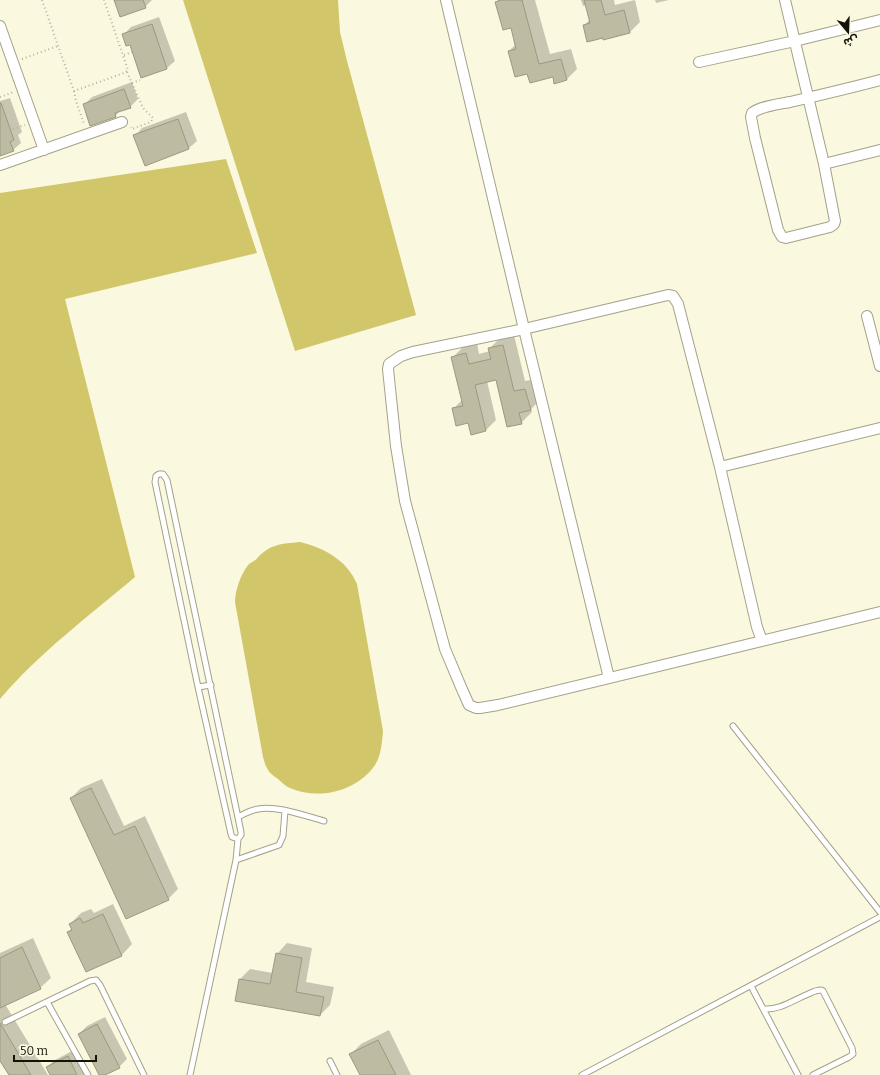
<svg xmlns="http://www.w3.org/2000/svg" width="880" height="1075" viewBox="0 0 880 1075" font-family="Bitter,'Noto Sans Arabic',serif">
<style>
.green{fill:#d1c66a}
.shadow{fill:#0003}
.building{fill:#bdbba2;stroke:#9b9981}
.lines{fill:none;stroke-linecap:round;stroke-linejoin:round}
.service-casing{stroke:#a4a189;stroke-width:7}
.minor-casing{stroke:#a4a189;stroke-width:12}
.path{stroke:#b4b29e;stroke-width:2;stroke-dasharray:1 3;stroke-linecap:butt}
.service{stroke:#fff;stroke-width:5}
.minor{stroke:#fff;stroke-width:10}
</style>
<rect width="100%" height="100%" fill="#faf8de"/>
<!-- green -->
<path class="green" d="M183,0H338L340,32L347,61L416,315L295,351Z
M226,159L257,253L65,299L135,577C89,616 39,653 0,699V193Z
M300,542C324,548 347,560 357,584L383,731C382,743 381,759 372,769C353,792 318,800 290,788C285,786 282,782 278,779C274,776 269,773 267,768C265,765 264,760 263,757L235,602C235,591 241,573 249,564C252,562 257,560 259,556C264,552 268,548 275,546C282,543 292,543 300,542Z"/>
<!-- shadow -->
<path class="shadow" d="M115,0H152L145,7Z
M498,0H535L550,54L571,49L577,69L566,80L553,76L528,73L509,51L516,44L511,27L496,2Z
M581,0H614L615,5L635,0L640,22L630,32L603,37L584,26L590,19L587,5L583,6Z
M655,0H669L656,3Z
M159,17L175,61L167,68L142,77L131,44L123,35L131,27Z
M132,82L138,99L130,107L121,110L115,116L84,105L92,97Z
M10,98L22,132L18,135L21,143L13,150L0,155V101Z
M186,112L197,141L189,148L145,165L135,136L142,128Z
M514,335L525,381L536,379L541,399L531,409L532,412L521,423L496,379L487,381L496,420L485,431L469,422L453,409L463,399L453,357L463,347L477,343L479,354L490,351L489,349L500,338Z
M102,779L124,826L145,816L178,889L168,899L71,798L81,788Z
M113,904L132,944L122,955L86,971L68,932L72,928L70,924L81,913L91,909L94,913Z
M33,938L51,978L40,988L5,1004L48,1075H10L0,1059V953Z
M287,943L312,948L306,982L334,987L330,1005L320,1015L240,979L250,969L273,973L277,954Z
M105,1017L127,1059L119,1067L103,1075H100L79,1034L87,1026Z
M389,1030L411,1075H361L351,1054L361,1044Z
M76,1049L89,1075H51L47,1067L55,1060Z"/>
<!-- building -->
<path class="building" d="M114,0H143L146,8L120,17Z
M501,0H522L539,64L561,59L567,80L554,84L553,77L530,83L527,74L515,77L508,51L516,49L511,28L503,30L495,2Z
M584,0H601L605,15L624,10L630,33L603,40V38L587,42L583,25L590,23Z
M152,24L167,69L141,78L130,45L126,46L122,34Z
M124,89L131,108L115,113L116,117L90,126L83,104Z
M0,103H1L14,140L10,142L14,151L0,156Z
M178,119L189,149L145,166L133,135Z
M503,345L514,391L525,389L531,410L519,413L522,424L507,427L496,380L475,385L486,431L471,435L468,423L456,426L452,408L463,406L451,357L466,353L469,364L491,359L488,348Z
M91,788L114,835L135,826L169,900L126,919L70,798Z
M103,914L122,956L86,972L67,932L72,930L69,924L80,918L83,923Z
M22,947L41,989L0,1008V958Z
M276,953L302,958L296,992L324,997L320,1016L235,1001L239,979L270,984Z
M0,1023L31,1075H9L0,1061Z
M97,1024L120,1068L105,1075H99L78,1034Z
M378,1040L396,1075H360L349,1054Z
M68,1056L77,1075H50L46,1067Z"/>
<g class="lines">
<defs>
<path id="service" d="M159,474H163L167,480L241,832V835L238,839L232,837L231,834L198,687L155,482L156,476Z
M198,687L211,685
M733,726L880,912
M238,817C244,814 251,810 258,809C277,805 305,816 324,821
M236,860L279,845L283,836L285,811
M751,986L798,1075
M47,1002L88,1075
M764,1009C779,1010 792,1001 806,995C811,993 815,990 821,990L823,991L852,1048L853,1054L849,1057L813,1075
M5,1022L90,981L96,980L100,985L144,1075
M330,1061L337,1075
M190,1075L236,860L238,839
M582,1075L880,917"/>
<path id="minor" d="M446,0L524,329L609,678
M785,0L824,164L835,221L834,224L830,227L786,238L782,237L778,230L755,138L751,117L752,113C761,106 780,104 790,102C820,95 850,88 880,80
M0,26L44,150
M699,62L795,41L880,20
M824,164L880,150
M0,165L122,122
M668,295L673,296L678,304L720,467L757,627L762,641L498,705L480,708H476L469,705L461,687L445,649L405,501L396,446L388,369L389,364L401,356L413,352L524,329Z
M867,316L880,366
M720,467L880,428
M762,641L880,612"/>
</defs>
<!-- service casing -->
<use href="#service" class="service-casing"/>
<!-- minor casing -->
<use href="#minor" class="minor-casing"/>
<!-- path -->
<path class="path" d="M42,0L74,91L124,73L128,70L104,0
M124,55L132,52
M22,59L58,46
M127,72L143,108L153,118L151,122L132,129L131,127
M132,83L140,80
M74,91L76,101L84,124
M0,97L14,92
M13,129L25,125"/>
<!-- service -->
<use href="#service" class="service"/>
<!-- minor -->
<use href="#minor" class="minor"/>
</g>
<!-- north arrow -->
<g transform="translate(848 32) rotate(161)" stroke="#faf8de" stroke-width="3" paint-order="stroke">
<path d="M0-3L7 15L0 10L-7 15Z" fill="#14130a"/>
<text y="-6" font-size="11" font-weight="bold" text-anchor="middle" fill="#14130a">ش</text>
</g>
<!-- scale -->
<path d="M14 1055v6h82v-6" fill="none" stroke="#14130a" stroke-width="2"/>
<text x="20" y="1055" font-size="12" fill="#14130a" stroke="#faf8de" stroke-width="3" paint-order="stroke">50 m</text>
</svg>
